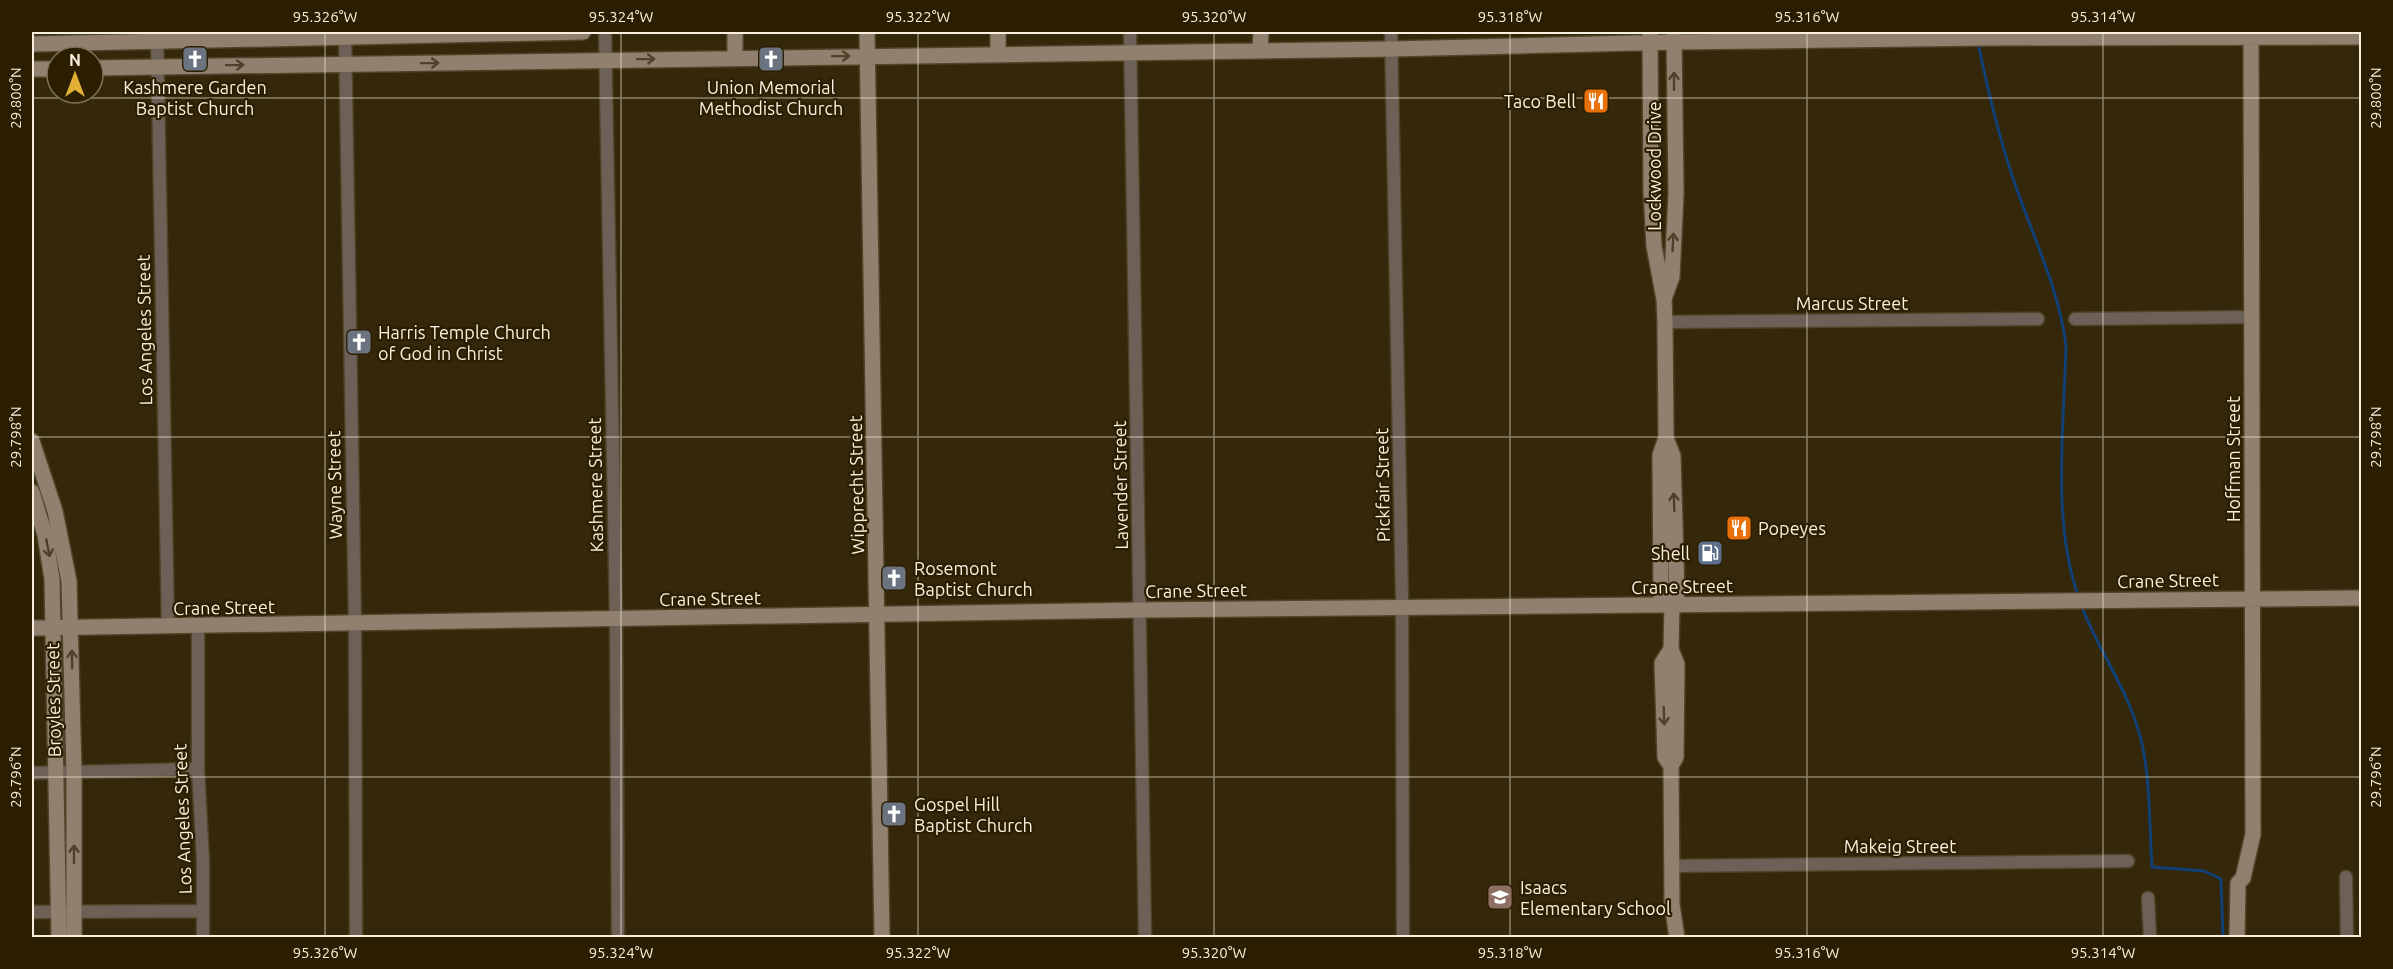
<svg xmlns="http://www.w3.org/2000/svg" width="2393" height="969" viewBox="0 0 2393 969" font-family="Ubuntu,sans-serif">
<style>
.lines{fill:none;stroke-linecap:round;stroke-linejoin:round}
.stream{stroke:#104075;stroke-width:3}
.street-casing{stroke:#504428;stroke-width:15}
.secondary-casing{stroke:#504428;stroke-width:18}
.street{stroke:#6d6157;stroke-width:12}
.secondary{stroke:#92806f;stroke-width:15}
.oneway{stroke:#4f4028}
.ticks{fill:none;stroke:#f8efde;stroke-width:1.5;stroke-opacity:0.45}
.labels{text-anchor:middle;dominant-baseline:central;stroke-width:4.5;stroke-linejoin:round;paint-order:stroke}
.poi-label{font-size:18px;fill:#f8efde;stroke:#2b1e01;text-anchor:start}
.street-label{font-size:18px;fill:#f8efde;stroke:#2b1e01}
.neatline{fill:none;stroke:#f8efde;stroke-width:2}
.ticks-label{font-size:15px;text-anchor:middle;fill:#f8efde}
</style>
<rect width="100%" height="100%" fill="#35280a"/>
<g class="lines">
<!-- stream -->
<path class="stream" d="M1978,43C1987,86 1997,130 2011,172C2029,229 2059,286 2066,346C2064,423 2052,523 2078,595
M2082,607C2098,649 2125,686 2138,729C2151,770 2149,824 2152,867L2204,871L2221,879L2223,938"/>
<defs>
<path id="street" d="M157,32L168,627
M345,32L355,624L356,938
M605,32L616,619L618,938
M1130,32L1145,938
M1391,32L1402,597L1403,938
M2075,319L2252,317
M1665,322L2038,319
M198,627V769L203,861V938
M32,773L198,769
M1672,866L2128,861
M2346,877L2347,938
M2148,898L2150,938
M32,912L203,911"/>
<path id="secondary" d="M735,32V58
M867,32L882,938
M1650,32L1651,191L1654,246L1664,299L1665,322L1666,438L1660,455L1661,595L1672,605
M32,44L583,32
M1260,49L1261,32
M998,53V32
M93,68L1392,49L1674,42L1985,38L2362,37
M32,69H57
M1664,299L1672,277L1676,194L1674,34
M1666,438L1673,456L1677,594L1672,605L1671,649L1677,664L1676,757L1671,766L1672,904L1677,938
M32,441L55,511L69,581L74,772V938
M32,492L45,535L52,579L59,938
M32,628L1141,610L2362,598
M1671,649L1662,663L1665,757L1671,766
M2237,938L2238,883L2243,878L2253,834L2251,32"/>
</defs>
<!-- street casing -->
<use href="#street" class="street-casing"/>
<!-- secondary casing -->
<use href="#secondary" class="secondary-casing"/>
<!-- street -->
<use href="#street" class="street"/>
<!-- secondary -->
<use href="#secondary" class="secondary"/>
</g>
<!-- one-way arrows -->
<defs><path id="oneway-shaft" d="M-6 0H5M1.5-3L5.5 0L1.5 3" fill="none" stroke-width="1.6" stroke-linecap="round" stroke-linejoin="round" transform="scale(1.5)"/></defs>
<g class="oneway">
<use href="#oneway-shaft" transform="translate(841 56) rotate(-1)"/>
<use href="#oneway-shaft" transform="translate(646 59) rotate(-1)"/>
<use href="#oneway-shaft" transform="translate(430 63) rotate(-1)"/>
<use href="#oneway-shaft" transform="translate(235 65) rotate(-1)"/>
<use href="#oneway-shaft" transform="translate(1674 81) rotate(-90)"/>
<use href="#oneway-shaft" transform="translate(1673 242) rotate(-87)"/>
<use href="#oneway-shaft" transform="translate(1674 502) rotate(-92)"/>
<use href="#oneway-shaft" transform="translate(48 548) rotate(79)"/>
<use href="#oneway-shaft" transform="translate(72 659) rotate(-91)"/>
<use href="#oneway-shaft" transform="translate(1664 716) rotate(88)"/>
<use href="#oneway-shaft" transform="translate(74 854) rotate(-90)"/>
</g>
<!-- ticks -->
<path class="ticks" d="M325,32V938M621,32V938M918,32V938M1214,32V938M1510,32V938M1807,32V938M2103,32V938M32,98H2362M32,437H2362M32,777H2362"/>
<!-- icons -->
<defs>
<symbol id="church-square" viewBox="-11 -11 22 22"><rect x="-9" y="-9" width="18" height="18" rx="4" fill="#6b7280" stroke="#2b1e01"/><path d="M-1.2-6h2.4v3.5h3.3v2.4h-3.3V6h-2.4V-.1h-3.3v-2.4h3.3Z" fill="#fff"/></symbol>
<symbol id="restaurant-square" viewBox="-11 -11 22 22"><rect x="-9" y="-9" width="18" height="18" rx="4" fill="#e8710a" stroke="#2b1e01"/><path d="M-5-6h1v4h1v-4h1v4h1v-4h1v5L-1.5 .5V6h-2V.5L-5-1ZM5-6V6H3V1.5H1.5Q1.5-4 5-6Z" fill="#fff"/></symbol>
<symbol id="fuel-square" viewBox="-11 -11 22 22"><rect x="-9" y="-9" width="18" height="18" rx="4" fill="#5c6f8a" stroke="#2b1e01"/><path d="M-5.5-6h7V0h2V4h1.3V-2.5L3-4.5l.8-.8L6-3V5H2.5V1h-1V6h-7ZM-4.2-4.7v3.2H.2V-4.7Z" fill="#fff"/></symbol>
<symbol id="school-square" viewBox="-11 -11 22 22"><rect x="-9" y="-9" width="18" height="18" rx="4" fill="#8d6e63" stroke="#2b1e01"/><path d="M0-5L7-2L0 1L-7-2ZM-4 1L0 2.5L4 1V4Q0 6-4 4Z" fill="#fff"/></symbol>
</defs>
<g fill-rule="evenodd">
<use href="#church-square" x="180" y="44" width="30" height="30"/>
<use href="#church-square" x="756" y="44" width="30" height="30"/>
<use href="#restaurant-square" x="1581" y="86" width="30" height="30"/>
<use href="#church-square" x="344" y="327" width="30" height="30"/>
<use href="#restaurant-square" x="1724" y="513" width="30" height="30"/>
<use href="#fuel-square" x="1695" y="538" width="30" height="30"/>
<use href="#church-square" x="879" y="563" width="30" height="30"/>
<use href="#church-square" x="879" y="799" width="30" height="30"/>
<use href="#school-square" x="1485" y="882" width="30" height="30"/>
</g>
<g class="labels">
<!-- poi labels -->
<g class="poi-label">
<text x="195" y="87" text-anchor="middle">Kashmere Garden<tspan x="195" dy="21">Baptist Church</tspan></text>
<text x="771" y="87" text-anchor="middle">Union Memorial<tspan x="771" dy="21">Methodist Church</tspan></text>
<text x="1576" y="101" text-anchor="end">Taco Bell</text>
<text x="378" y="332">Harris Temple Church<tspan x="378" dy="21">of God in Christ</tspan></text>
<text x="1758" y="528">Popeyes</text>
<text x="1690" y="553" text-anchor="end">Shell</text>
<text x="914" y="568">Rosemont<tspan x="914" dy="21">Baptist Church</tspan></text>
<text x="914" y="804">Gospel Hill<tspan x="914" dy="21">Baptist Church</tspan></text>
<text x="1520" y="887">Isaacs<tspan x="1520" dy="21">Elementary School</tspan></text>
</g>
<!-- street labels -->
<g class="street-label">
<text transform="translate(1654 166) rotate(-90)">Lockwood Drive</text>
<text x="1852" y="303">Marcus Street</text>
<text transform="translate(144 330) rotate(-91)">Los Angeles Street</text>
<text transform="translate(2233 459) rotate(-90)">Hoffman Street</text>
<text transform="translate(334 485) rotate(-91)">Wayne Street</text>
<text transform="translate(595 485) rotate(-91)">Kashmere Street</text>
<text transform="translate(856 485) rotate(-91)">Wipprecht Street</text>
<text transform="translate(1120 485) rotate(-91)">Lavender Street</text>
<text transform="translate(1382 485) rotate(-91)">Pickfair Street</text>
<text transform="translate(2168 580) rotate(-1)">Crane Street</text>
<text transform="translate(1682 586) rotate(-1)">Crane Street</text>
<text transform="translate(1196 590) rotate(-1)">Crane Street</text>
<text transform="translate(710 598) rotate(-1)">Crane Street</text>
<text transform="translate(224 607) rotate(-1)">Crane Street</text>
<text transform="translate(53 700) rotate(-91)">Broyles Street</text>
<text transform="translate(182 819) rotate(-92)">Los Angeles Street</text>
<text x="1900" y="846">Makeig Street</text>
</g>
</g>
<!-- border -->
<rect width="2393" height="969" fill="none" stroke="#2b1e01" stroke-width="66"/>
<!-- north arrow -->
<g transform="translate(75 75)"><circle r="28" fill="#2b1e01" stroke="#7d7259" stroke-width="1.5"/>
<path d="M0-4.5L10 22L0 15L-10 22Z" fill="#e1af34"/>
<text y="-9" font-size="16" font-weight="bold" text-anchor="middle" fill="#f8efde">N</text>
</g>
<rect x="33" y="33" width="2327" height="903" class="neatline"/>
<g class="ticks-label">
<text x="325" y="22">95.326°W</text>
<text x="621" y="22">95.324°W</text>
<text x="918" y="22">95.322°W</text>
<text x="1214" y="22">95.320°W</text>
<text x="1510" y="22">95.318°W</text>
<text x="1807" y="22">95.316°W</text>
<text x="2103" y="22">95.314°W</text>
<text transform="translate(16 98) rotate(-90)" y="5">29.800°N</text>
<text transform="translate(2376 98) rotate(-90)" y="5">29.800°N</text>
<text transform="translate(16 437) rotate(-90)" y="5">29.798°N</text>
<text transform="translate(2376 437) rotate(-90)" y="5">29.798°N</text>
<text transform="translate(16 777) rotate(-90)" y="5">29.796°N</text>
<text transform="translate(2376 777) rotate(-90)" y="5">29.796°N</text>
<text x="325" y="958">95.326°W</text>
<text x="621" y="958">95.324°W</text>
<text x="918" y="958">95.322°W</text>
<text x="1214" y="958">95.320°W</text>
<text x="1510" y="958">95.318°W</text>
<text x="1807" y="958">95.316°W</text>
<text x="2103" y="958">95.314°W</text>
</g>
</svg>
